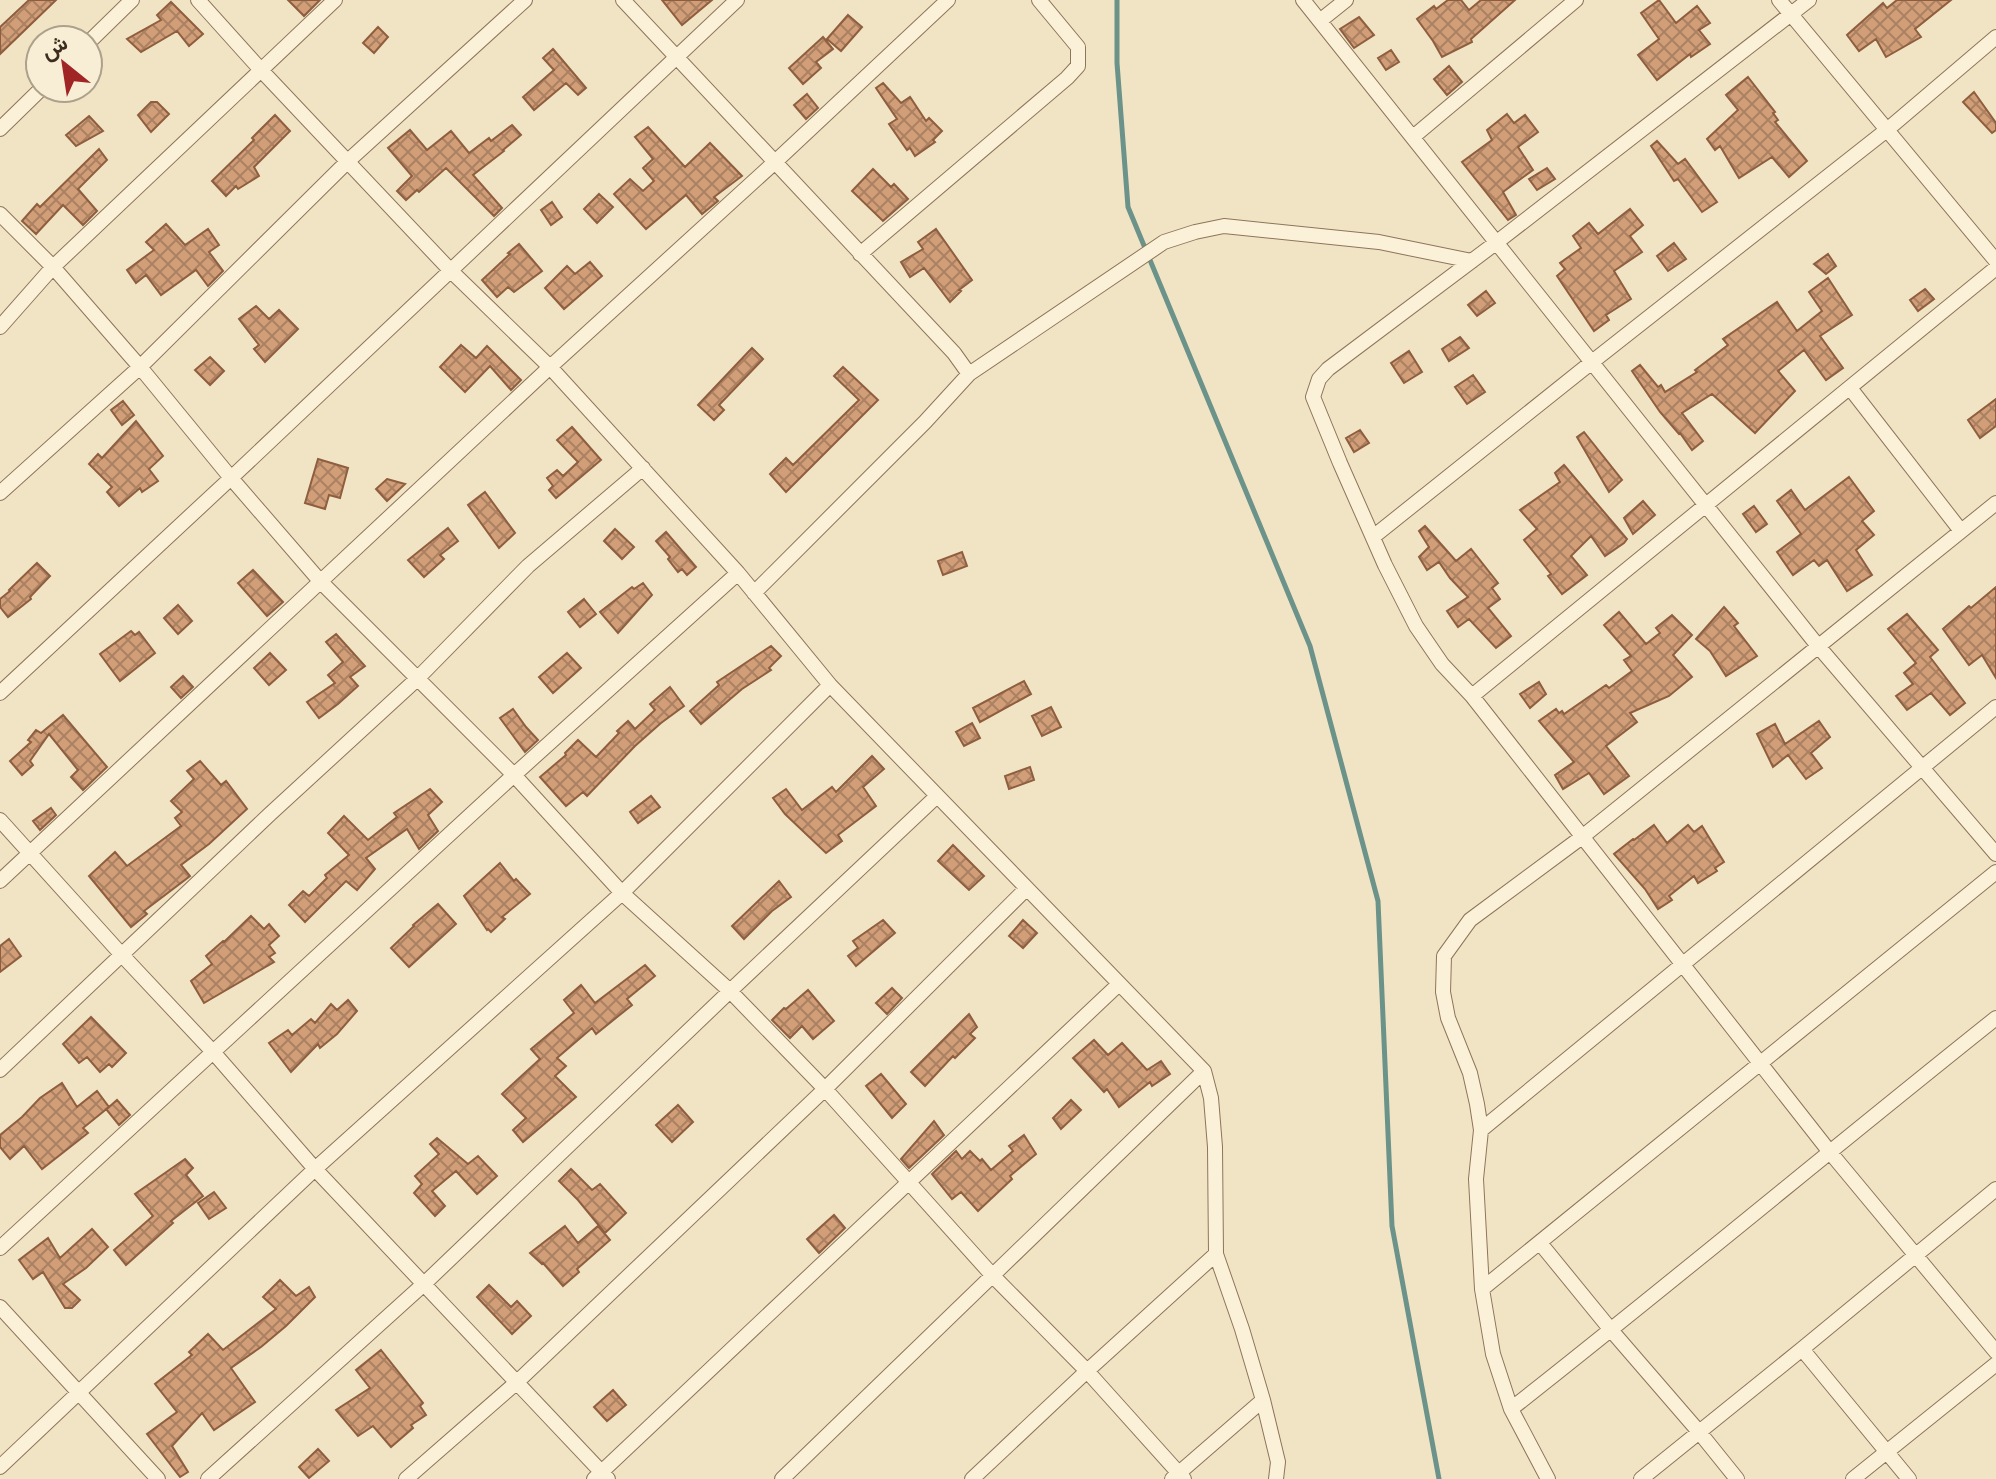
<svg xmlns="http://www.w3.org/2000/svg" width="1996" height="1479" viewBox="0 0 1996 1479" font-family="'Roboto Serif',Vazirmatn,serif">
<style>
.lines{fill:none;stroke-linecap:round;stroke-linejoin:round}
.stream{stroke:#6c938a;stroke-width:5}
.building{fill:url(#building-cross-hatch);stroke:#8e5e3e;stroke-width:2}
.minor-casing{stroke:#8d7559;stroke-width:16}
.minor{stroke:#fbf1d9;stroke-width:14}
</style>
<defs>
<pattern id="building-cross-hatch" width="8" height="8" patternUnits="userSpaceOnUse" patternTransform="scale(2)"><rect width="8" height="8" fill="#d19e78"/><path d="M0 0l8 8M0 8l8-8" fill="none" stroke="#ab8162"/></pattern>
</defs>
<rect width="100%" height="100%" fill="#f1e4c5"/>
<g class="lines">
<!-- stream -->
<path class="stream" d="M1117,0V63L1128,207L1310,646L1378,901L1392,1226L1439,1479"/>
</g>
<!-- building -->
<path class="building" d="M29,0H56L0,54V27Z
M288,0H320L304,16Z
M662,0H712L682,25Z
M1448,0H1461L1469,10L1481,0H1515L1471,39L1472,42L1442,57L1433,41L1417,19L1434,6L1436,9Z
M1659,0L1676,23L1697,6L1710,23L1699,30L1710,44L1691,57L1690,54L1657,80L1638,55L1659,39L1641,13Z
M1897,0H1951L1915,29L1921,37L1886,57L1876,39L1859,51L1847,35L1883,3L1887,8Z
M171,2L203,34L189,46L177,31L141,52L127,39L161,20L157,15Z
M848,15L862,27L841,51L827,39Z
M1359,17L1374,35L1354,48L1340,29Z
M378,27L388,37L374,53L363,43Z
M823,37L833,49L816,62L821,68L803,84L789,68Z
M553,49L586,88L578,95L566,83L534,110L523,97L554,70L543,58Z
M1391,50L1399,62L1386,70L1378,58Z
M1449,66L1462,82L1447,95L1434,79Z
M1748,77L1775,112L1773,113L1778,120L1775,122L1807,161L1789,177L1772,157L1739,178L1720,146L1715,150L1707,139L1738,110L1726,95Z
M883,83L901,103L910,97L926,121L929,118L942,131L933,140L935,142L915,156L910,148L907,150L889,124L897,119L876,88Z
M1974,92L1996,123V130L1992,133L1963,102Z
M807,94L818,108L806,119L794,105Z
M151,102H157L169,114L151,132L138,115Z
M1507,114L1514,123L1525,115L1538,132L1518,147L1533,170L1503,192L1516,215L1508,220L1462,162L1492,140L1487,130Z
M275,115L290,131L254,167L259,176L238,189L236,186L226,196L212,181L254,140L252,138Z
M89,116L103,131L76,146L66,135Z
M512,125L521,135L503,150L504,151L473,175L502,208L494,216L446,168L419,192L417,190L406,200L397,191L412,176L388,148L410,130L427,150L451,131L469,153L489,138L491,141Z
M648,127L685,167L710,143L742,176L714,197L718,201L702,214L686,195L646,229L614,194L630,179L643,191L654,181L643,168L653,159L635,137Z
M1657,141L1678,164L1685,159L1717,202L1702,212L1678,179L1674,181L1651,146Z
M99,149L107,160L78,189L97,211L83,225L63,205L36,234L22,221L37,204L40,207Z
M1547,168L1555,179L1537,190L1529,179Z
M873,169L891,187L894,184L908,199L883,221L852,191Z
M599,194L613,207L597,223L584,209Z
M552,202L562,217L551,225L541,210Z
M1630,209L1643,225L1630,236L1642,252L1614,271L1631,299L1606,315L1609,320L1594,331L1557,276L1565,269L1560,263L1581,248L1573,236L1589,223L1598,234Z
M166,224L185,245L208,229L219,245L209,252L223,271L208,286L196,270L161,295L146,275L136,283L127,270L154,250L146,242Z
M936,229L972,280L959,290L961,291L950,302L924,268L910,277L901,262L923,249L918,242Z
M1674,243L1686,259L1668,271L1657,256Z
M519,244L542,271L514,292L508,287L497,297L482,280L510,254L508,253Z
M1828,254L1836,266L1826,274L1814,264Z
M590,262L602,276L564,309L545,288L567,266L575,274Z
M1828,278L1852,315L1820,336L1843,368L1826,380L1804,350L1778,371L1795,391L1755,433L1712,394L1682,413L1703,441L1692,450L1680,433L1679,434L1660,412L1632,371L1640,365L1658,387L1661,385L1665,392L1697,372L1695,370L1728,345L1723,339L1777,302L1797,331L1822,311L1809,292Z
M1925,289L1934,299L1918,311L1910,300Z
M1486,291L1495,303L1477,316L1468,305Z
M256,306L269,319L279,310L298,329L265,362L254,349L259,345L239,319Z
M1460,337L1469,348L1449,361L1442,349Z
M461,345L476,358L487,346L521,380L511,390L490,366L465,392L440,367Z
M752,348L763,359L719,405L724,410L714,420L698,405Z
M1409,351L1422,372L1404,383L1391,363Z
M210,357L224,371L210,385L195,370Z
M843,367L878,400L786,492L770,474L786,458L793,465L859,400L834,376Z
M1473,375L1485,392L1467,404L1455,387Z
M1996,399V426L1980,438L1968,420Z
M123,401L134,415L122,425L111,410Z
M136,421L163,456L149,469L158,481L142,492L140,488L119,506L107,492L112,487L89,464L98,454L102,458Z
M572,427L601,460L556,498L549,490L553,486L547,478L557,470L563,476L578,462L557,440Z
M1360,430L1369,443L1354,452L1346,438Z
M1584,432L1622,480L1609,492L1577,437Z
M318,459L348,468L340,498L329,495L325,509L305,503Z
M1564,465L1627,539L1624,543L1605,556L1591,536L1571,556L1587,575L1562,594L1548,576L1551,574L1524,540L1537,529L1520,510L1560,482L1555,473Z
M1849,477L1874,511L1862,521L1874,535L1856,550L1872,575L1847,591L1827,560L1819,566L1814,560L1793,575L1777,552L1801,534L1777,501L1791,490L1805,510Z
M387,479L405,484L387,501L376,489Z
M485,492L515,533L499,548L468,505Z
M1643,501L1655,515L1633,534L1624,518Z
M1754,506L1767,524L1756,532L1743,514Z
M1425,526L1456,561L1471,549L1498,583L1492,588L1500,599L1488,608L1511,636L1496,648L1469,619L1458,627L1447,611L1468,597L1450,578L1439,562L1427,570L1419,557L1429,547L1419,531Z
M448,528L458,541L440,555L444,559L424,577L408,560Z
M615,529L634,547L622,559L604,541Z
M666,532L696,567L687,575L682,569L678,572L668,559L670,557L656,541Z
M962,552L967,566L943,575L938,561Z
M37,563L50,576L30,597L31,599L8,617L0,607V599L10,591L9,590Z
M253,570L283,602L267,616L238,583Z
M643,583L652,595L618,633L600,612L632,587L634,589Z
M1996,587V678L1982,655L1969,665L1943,629L1969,606L1971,608Z
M584,599L596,614L580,627L568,612Z
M178,605L192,621L178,634L164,618Z
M1724,607L1738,623L1734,626L1757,656L1726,676L1710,651L1696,639Z
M1619,612L1646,644L1660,633L1656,628L1672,615L1692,635L1673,655L1692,677L1669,696L1630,713L1637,722L1606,746L1629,776L1604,794L1589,773L1563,789L1555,775L1574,762L1539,721L1556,709L1559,713L1562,711L1564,714L1606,685L1609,688L1632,671L1624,660L1631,656L1604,625Z
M1907,614L1938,650L1930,657L1965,703L1950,715L1931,693L1907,710L1896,696L1913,684L1904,673L1916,663L1888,629Z
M131,631L135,635L139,632L155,653L120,681L100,654Z
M336,634L365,666L350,677L358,686L338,704L319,718L307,702L335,683L328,675L343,662L326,642Z
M771,646L781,656L769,668L771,670L742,689L701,724L690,711L719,685L717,682Z
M270,653L286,670L269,685L254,668Z
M567,653L581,668L553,693L539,677Z
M183,676L193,687L181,698L171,687Z
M1024,681L1031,694L980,722L973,708Z
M1539,682L1546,694L1530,708L1520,694Z
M670,687L684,706L661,723L635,746L587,796L583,792L566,806L540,777L566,755L565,753L578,740L596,757L619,733L617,731L628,721L635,729L655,710L650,704Z
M1051,707L1061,727L1042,736L1032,716Z
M513,709L526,727L538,740L525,752L500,718Z
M63,715L107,767L83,790L71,777L78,770L49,734L30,761L33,765L22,775L10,761L31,742L28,740L36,730L41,733Z
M1819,721L1830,737L1811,753L1822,768L1806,779L1788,755L1773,767L1757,734L1775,724L1785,744Z
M972,723L980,738L964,746L956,732Z
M872,756L884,769L863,787L876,806L838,835L842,841L826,853L785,814L773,798L786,789L802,810L832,787L836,792Z
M200,761L221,785L226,781L247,809L209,844L181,865L190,876L144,911L147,914L131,927L89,876L115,852L127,866L181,826L175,818L182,812L171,801L194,779L187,771Z
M1030,767L1034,780L1009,789L1005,776Z
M430,789L442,802L428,815L438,831L419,849L407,829L366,858L375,869L357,890L346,881L305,922L289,905L303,891L309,896L327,878L325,875L349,855L328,833L344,816L368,840L397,817L394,813Z
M651,796L660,807L638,823L630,812Z
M51,808L56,815L40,830L33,821Z
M1654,825L1667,843L1688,825L1694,832L1702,826L1724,862L1715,868L1717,871L1698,883L1694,876L1669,896L1672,900L1658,909L1645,889L1614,854L1633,839L1634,840Z
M953,845L984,876L969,890L938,861Z
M500,863L514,881L516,879L530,894L502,917L505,919L491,932L488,929L487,930L464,896Z
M779,881L791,897L772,911L744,939L732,926Z
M438,904L456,924L409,967L391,948L414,926L413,925Z
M251,916L264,929L269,924L279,936L269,945L275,953L269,957L274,962L204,1003L191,981L212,964L206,956L223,941L224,942Z
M883,920L895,933L856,966L848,956L858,948L853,941Z
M1023,920L1037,933L1023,948L1009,936Z
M9,939L21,956L0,972V946Z
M645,965L655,976L627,999L632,1005L596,1034L592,1028L557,1058L566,1066L555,1076L576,1097L523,1142L513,1130L526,1118L502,1094L540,1059L531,1049L574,1013L564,1000L581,985L595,1003Z
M892,988L902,998L887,1014L876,1003Z
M808,990L834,1021L813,1039L802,1026L790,1038L772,1020L784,1008L786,1009Z
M348,1000L357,1011L337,1034L320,1048L318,1044L291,1072L269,1043L288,1030L292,1035L311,1019L315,1023L331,1004L337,1010Z
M969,1014L977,1027L970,1034L975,1038L955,1058L953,1056L925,1086L911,1072Z
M91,1017L126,1053L112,1067L109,1064L100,1072L87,1057L79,1063L63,1044Z
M1094,1040L1108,1055L1122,1043L1147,1070L1161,1061L1170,1074L1152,1086L1150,1082L1119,1107L1107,1089L1104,1092L1073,1058Z
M881,1074L906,1104L892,1118L866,1086Z
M62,1083L77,1107L97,1091L109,1107L117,1100L130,1115L119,1125L106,1109L109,1107L83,1128L88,1133L42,1169L24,1146L10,1159L0,1147V1135L22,1117L40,1098Z
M1071,1100L1081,1110L1061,1129L1053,1118Z
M678,1105L693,1122L672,1142L656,1125Z
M934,1121L944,1135L909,1168L901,1159Z
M1024,1135L1036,1154L1010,1176L1012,1179L978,1211L961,1192L952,1199L932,1174L956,1151L962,1159L970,1151L980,1161L982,1159L991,1170L1013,1151L1009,1146Z
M437,1138L468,1164L478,1156L497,1176L477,1194L456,1171L432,1191L445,1206L435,1216L414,1193L422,1184L415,1176L439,1154L430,1144Z
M185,1159L193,1168L186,1175L203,1196L171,1221L173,1223L126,1265L114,1250L153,1216L135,1194Z
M571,1169L592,1190L600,1184L626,1213L605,1233L578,1200L559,1181Z
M214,1192L226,1208L209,1219L198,1203Z
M834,1215L845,1228L819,1253L807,1239Z
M565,1226L578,1243L598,1226L610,1240L577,1269L579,1272L563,1286L543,1263L542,1264L530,1253Z
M92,1229L108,1247L86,1268L63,1284L80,1300L72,1308H65L43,1272L33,1279L19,1260L48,1238L60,1258Z
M280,1280L296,1296L309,1287L315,1297L286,1326L261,1347L231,1368L255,1402L214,1430L202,1413L172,1446L188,1472L180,1477L147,1434L177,1412L155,1384L192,1355L189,1352L208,1334L223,1350L276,1309L263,1297Z
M489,1285L511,1307L517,1301L531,1316L512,1334L477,1297Z
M381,1350L423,1403L420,1406L426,1415L411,1425L413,1428L391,1447L373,1426L358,1436L336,1410L370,1388L356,1370Z
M613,1390L626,1405L607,1421L594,1407Z
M318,1449L329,1461L309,1478L299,1467Z"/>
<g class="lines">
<defs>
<path id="minor" d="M198,0L260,69L451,271L550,367L738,573L830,685L1204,1071L1211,1098L1215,1147L1216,1254L1242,1329L1263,1400L1278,1462L1276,1479
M623,0L954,353L969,374
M1303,0L1818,646L1996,854
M1779,0L1996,261
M1809,0L1497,242L1328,369L1319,379L1313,397L1340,463L1385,565L1416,626L1442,664L1472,696L1829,1151L1996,1352
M1321,20L1346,0
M88,43L132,0
M0,129L42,88
M1413,137L1576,0
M0,214L53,267L140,367L231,478L320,581L514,775L622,893L730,991L825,1089L993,1276L1087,1371L1184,1479
M860,254L1067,78L1078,66V47L1039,0
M0,327L53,267L335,0
M1850,388L1961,531
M0,493L140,367L348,161L525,0
M1373,537L1592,362L1888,129L1996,37
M754,593L925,422L969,374L1164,242L1195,232L1224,226L1379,242L1472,261
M0,693L231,478L737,0
M1472,696L1996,268
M0,820L121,954L214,1053L315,1169L608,1479
M0,881L550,367L775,162L948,0
M0,1070L270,814L417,679L528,566L643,468
M1481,1130L1996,707
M1540,1243L1611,1330L1700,1433L1737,1479
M0,1248L514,775L738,573
M1482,1289L1996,872
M0,1307L158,1479
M1802,1349L1909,1479
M1511,1409C1674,1281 1834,1147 1996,1018
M0,1467L315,1169L622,893L830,685
M208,1479L425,1283L730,991L937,796
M406,1479L516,1383L825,1089L1026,889
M594,1479L1119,984
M782,1479L1204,1071
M972,1479L1087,1371L1216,1254
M1172,1479L1263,1400
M1548,1479L1511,1409L1493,1354L1482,1289L1476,1179L1481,1130L1477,1104L1470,1073L1448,1018L1443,992L1444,956L1470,920L1582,837L1996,503
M1641,1479L1802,1349L1996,1189
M1853,1479L1996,1364"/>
</defs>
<!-- minor casing -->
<use href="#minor" class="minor-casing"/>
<!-- minor -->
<use href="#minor" class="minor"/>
</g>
<!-- north arrow -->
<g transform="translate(64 64) rotate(330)"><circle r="38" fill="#f8eed5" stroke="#ada18c" stroke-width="2"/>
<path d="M0-6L14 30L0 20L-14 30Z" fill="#a02626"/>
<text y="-12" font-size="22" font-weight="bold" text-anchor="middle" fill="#3c2d1e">ش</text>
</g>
</svg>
